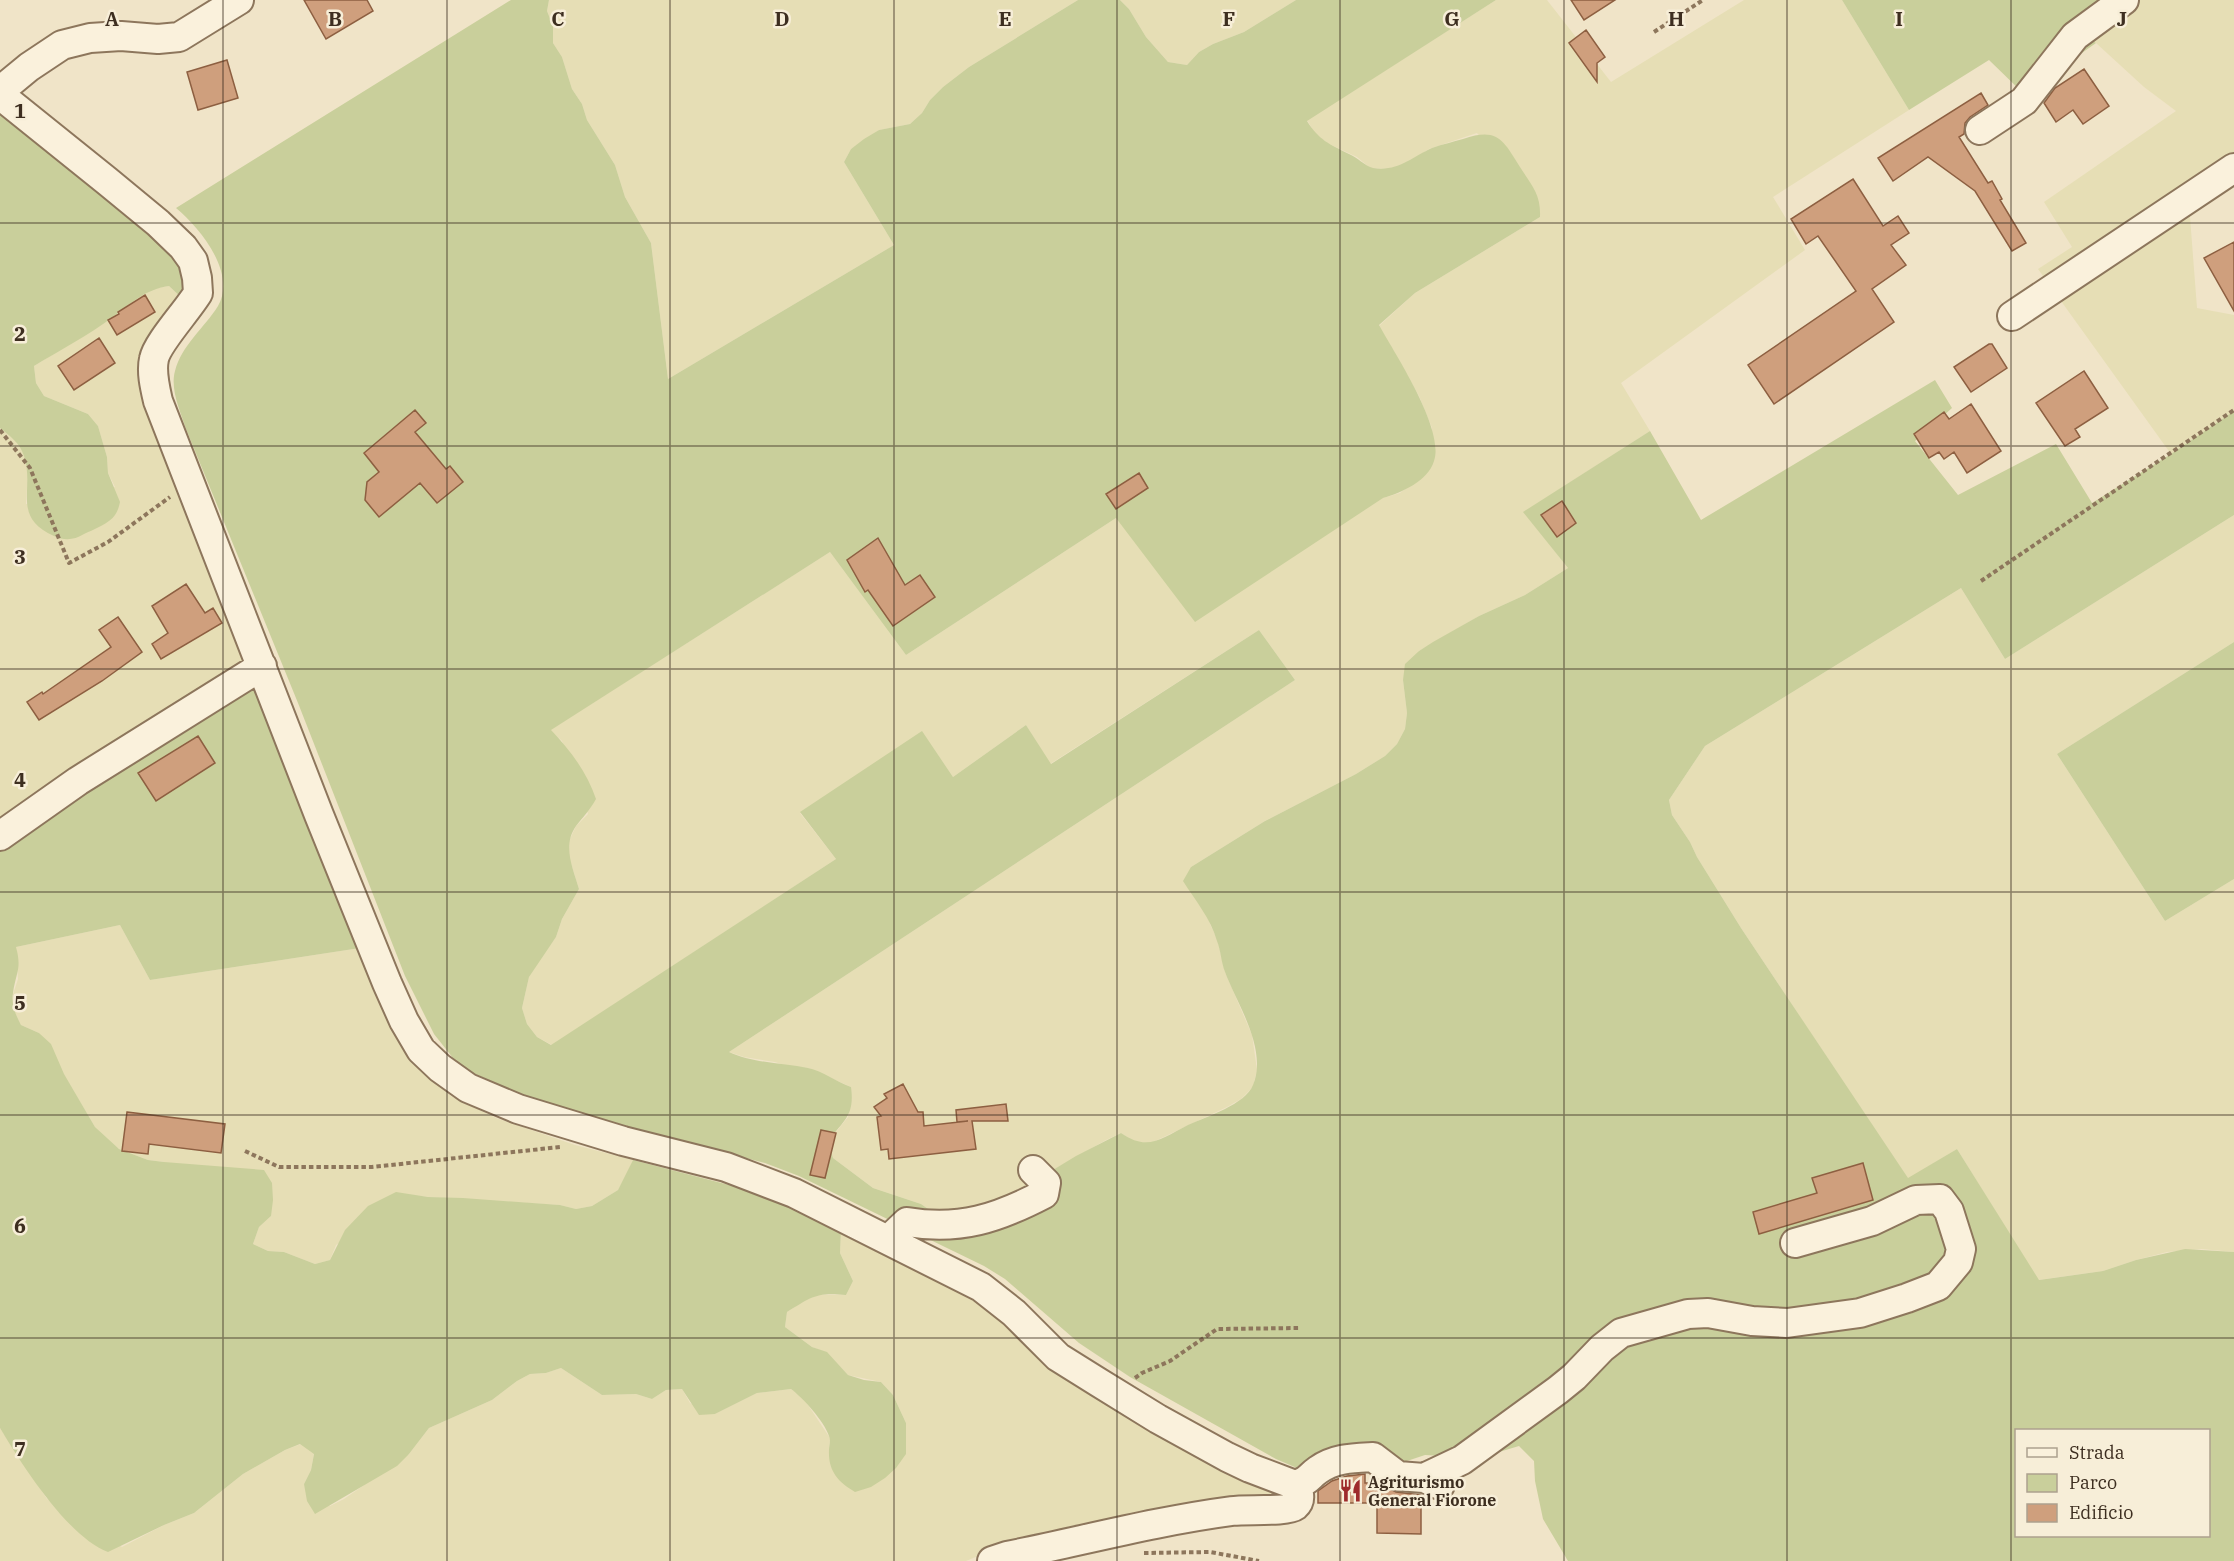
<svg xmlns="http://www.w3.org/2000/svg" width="2234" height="1561" viewBox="0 0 2234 1561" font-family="'IBM Plex Serif',serif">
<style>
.farmland{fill:#e6deb5}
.green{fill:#c9cf9b;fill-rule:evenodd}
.building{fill:#cf9f7d;stroke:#8d5f41;stroke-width:1.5}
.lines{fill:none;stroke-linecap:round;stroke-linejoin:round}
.minor-casing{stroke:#8d765c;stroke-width:32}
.path{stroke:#8d765c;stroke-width:4;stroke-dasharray:4.5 3;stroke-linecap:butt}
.minor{stroke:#faf1dc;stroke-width:28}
.grid{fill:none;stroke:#3d2e20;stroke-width:1.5;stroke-opacity:0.55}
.labels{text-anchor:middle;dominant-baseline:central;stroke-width:5;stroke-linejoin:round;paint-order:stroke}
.poi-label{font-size:16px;font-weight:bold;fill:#3d2e20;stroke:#f7eed8;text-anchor:start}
.grid-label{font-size:20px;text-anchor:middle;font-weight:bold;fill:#3d2e20;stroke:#f7eed8;stroke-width:5;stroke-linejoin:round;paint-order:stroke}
</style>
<rect width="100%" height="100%" fill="#f0e4c8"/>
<!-- farmland -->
<path class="farmland" d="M549,0H1078L969,67L943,87L930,100L922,113L910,124L879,130L851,149L844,162L894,245L668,379L651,243L625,197L615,165L587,120L582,104L572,89L562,57L553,43V26L547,11Z
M1120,0H1296L1244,32L1213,44L1199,52L1187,65L1168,62L1146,37L1129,9Z
M1496,0H1547L1611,82L1744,0H1842L1909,110L1773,197L1805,250L1621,383L1650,431L1524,512L1568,568L1525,595L1479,616L1419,651L1403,680L1407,713L1405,729L1397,744L1385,756L1356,774L1265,821L1191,867L1210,924L1218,941L1225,972L1252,1035L1257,1070L1253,1087L1241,1099L1227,1107L1151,1143L1134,1142L1121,1133L1106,1140L1048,1173L1010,1204L934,1213L921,1204L873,1188L833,1158L828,1142L848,1117L851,1087L808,1068L790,1067L775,1062L744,1057L729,1052L1295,680L1259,630L1050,764L1026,725L953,777L922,732L800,813L836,859L552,1045L537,1037L527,1024L522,1008L529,977L537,963L556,937L562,919L579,889L569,857V841L576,826L588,814L562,741L550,730L830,552L906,655L1116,518L1383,498L1400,493L1425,474L1432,428L1419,396L1379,326L1415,293L1540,217L1477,133L1429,149L1403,166L1388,169L1370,168L1357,157L1329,144L1316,135L1307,120Z
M2116,0H2234V178L2189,204L2197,308L2234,315V411L2171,454L2038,269L2072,247L2044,202L2176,111L2144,87L2096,43L2075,29Z
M169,286L184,300L145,400L157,439L257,681L0,823V428L16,441L24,454L28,472L26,504L115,487L108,473L107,457L98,426L88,414L44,396L36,383L34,366L113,317L126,305L152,289Z
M2234,515V642L2057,754L2165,921L2234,879V1252L2201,1249L2167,1252L2136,1260L2103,1271L2038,1280L1957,1149L1908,1179L1741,928L1697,857L1690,842L1672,815L1669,800L1705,746L1961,588L2005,659Z
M120,925L150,980L360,948L431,1078L451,1096L496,1118L575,1145L633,1160L626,1176L618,1190L592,1206L576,1209L560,1205L413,1196L336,1245L330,1260L315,1264L284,1252L268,1251L253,1244L259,1227L271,1216L164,1162L148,1160L119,1149L106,1139L95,1127L39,1033L21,1025L14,1011L13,994L18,979L16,947Z
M841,1230L969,1293L1286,1496L1007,1544L966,1561H0V1428L47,1499L122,1547L164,1525L194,1513L243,1474L285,1450L301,1444L314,1453L311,1470L304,1484L330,1506L344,1499L409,1454L429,1428L492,1400L517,1381L530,1374L546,1373L561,1368L602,1395L636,1394L652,1399L666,1390L682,1389L690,1403L715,1414L757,1393L791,1389L804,1399L830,1438L829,1453L906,1423L893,1395L881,1382L848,1375L827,1353L812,1347L785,1327L787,1312L813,1295H846L853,1281L840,1253Z"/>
<!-- green -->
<path class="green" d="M511,0H549L547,11L553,26V43L562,57L572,89L582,104L587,120L615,165L625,197L651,243L668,379L894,245L844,162L851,149L864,139L879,130L910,124L922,113L930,100L943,87L969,67L1078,0H1120L1129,9L1146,37L1168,62L1187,65L1199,52L1213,44L1244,32L1296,0H1496L1307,121C1319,140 1329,144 1349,154C1357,157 1365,166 1373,168C1398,172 1412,157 1432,148C1443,144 1453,142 1463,139C1498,127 1503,140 1520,167C1532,186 1541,194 1540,217L1415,293L1379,325C1395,354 1445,429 1434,461C1428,481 1401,493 1383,498L1195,622L1116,518L906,655L830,552L551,730C570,750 587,772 596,799C590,810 583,817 576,826C562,846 573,868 579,889L562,919L556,937L529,977L522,1008L527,1024L537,1037L551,1045L836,859L800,812L922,731L953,777L1026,725L1051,764L1259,630L1295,680L729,1052C752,1063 783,1063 808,1068C823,1071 836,1082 851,1087C855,1117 843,1120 828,1142L833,1158L873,1188L921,1204L934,1213H996L1048,1173L1076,1156L1121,1133C1148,1152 1162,1138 1188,1125C1206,1117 1246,1104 1253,1085C1268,1049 1237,1004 1225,972C1221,962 1221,951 1217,941C1211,919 1195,900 1183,881L1191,867L1265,821L1356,774L1385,756L1397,744L1405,729L1407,713L1403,680L1405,664L1419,651L1433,642L1479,616L1525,595L1568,568L1523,512L1650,431L1701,520L1935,380L1952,408L1915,441L1958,495L2056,444L2092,503L2171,454L2234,411V515L2005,659L1961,588L1705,746L1669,800L1672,815L1690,842L1697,857L1741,928L1908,1178L1957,1149L2039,1280L2103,1271L2136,1260L2185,1249L2234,1252V1561H1568L1543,1519L1535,1481L1534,1461L1519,1446L1499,1452H1480L1462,1457L1425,1455L1407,1461H1368L1304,1471L1276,1459L1130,1377L1079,1343L1005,1279L984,1266L799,1176L765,1163L584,1116L508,1089L469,1071L453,1058L434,1034L405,976L298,703L186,429C180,411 170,389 175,371C181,346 205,327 218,306C237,273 200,228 176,208ZM2016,1430H2208V1536H2016Z
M1842,0H2116L2075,29L2096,43L2024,94L1989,60L1909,110Z
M0,100L185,266L184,300L169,286C144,290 133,302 113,317C89,335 60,350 34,366L36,383L44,396L88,414L98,426L107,457L108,473L120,502C119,506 118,511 115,515C110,523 93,530 84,534C74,540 65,541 54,536C11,517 35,489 24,456C20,443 10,436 0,428Z
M2234,642V879L2165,921L2057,754Z
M257,681L360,948L150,980L120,925L16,947C22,969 16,972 13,993C11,1005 16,1015 21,1025L39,1033L51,1044L64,1074L95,1127L119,1149L148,1160L164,1162L264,1170L272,1183L273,1200L271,1216L259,1227L253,1244L268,1251L284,1252L315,1264L330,1260L345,1230L368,1206L396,1192L428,1197L463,1198L560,1205L576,1209L592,1206L618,1190L633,1160L756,1192L841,1230L840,1253L853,1281L846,1295C816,1292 811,1297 787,1312L785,1327L812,1347L827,1352L848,1375L864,1380L881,1382L893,1395L906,1423V1454L896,1468L885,1478L871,1487L855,1492C838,1482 828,1471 829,1450C829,1446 831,1440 829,1436C824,1421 803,1398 791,1389L757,1393L715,1414L699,1415L682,1389L666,1390L652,1399L636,1394L602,1395L561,1368L546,1373L530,1374L517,1381L492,1400L429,1428L409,1454L397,1466L315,1514L307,1501L304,1484L311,1470L314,1454L300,1444L285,1450L243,1474L194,1513L164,1525L108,1552C68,1537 22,1465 0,1428V823Z"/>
<!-- building -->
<path class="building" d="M304,0H367L373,11L326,39Z
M1571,0H1615L1584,20Z
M1586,30L1605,57L1597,63V82L1569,43Z
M227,60L238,98L198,110L187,72Z
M2084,69L2109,106L2083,124L2073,110L2056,122L2044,103L2055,88Z
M1981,93L1988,105L1970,117L1965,123L1964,134L1959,137L1988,183L1992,181L2002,199L2000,200L2026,243L2012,251L1975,191L1928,157L1893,181L1878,158Z
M1853,179L1883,226L1898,216L1909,233L1891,245L1906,265L1872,289L1894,322L1774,404L1748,365L1856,291L1818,236L1806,244L1791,219Z
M2234,242V311L2204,258Z
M145,295L155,312L117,335L108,320L119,314L118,312Z
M99,338L115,363L74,390L58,366Z
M1989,344H1992L2007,368L1971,392L1954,367Z
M2084,371L2108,408L2075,429L2080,437L2065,446L2036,403Z
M1971,404L2001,451L1967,473L1954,452L1944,459L1939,452L1929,458L1914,434L1944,412L1949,419Z
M415,410L426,423L415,432L446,469L450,466L463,482L437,503L420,483L379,517L365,500L367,482L379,472L364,453Z
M1139,473L1148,488L1116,509L1106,494Z
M1562,501L1576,523L1557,537L1541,515Z
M878,538L905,585L920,575L935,597L893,626L868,590L865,592L847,560Z
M186,584L205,613L213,608L222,623L161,659L152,644L168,633L152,606Z
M118,617L142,652L102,681L39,720L27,702L42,692L43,694L111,647L99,630Z
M198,736L215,763L156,801L138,773Z
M903,1084L918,1112H923L924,1126L968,1121L957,1122L956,1110L1006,1104L1008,1121H972L976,1149L889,1159L888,1149L881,1150L877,1117L881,1116L874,1107L887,1098L884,1094Z
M127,1112L225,1124L221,1153L149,1144L148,1154L122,1151Z
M821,1130L836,1133L825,1178L810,1175Z
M1863,1163L1873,1200L1759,1234L1753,1212L1817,1193L1812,1178Z
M1365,1474V1483H1380L1396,1492L1421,1495V1534L1377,1533V1503H1318V1491L1332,1481L1347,1476Z"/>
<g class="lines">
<defs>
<path id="minor" d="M0,91L29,67L62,45L90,38L121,36L158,39L179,37L239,0
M0,95L107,181L158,223L183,247L193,261L197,278L198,293C188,310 157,343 154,359C151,372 155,388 158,401L319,815L387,983L404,1021L421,1050L440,1068L468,1088L518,1109L623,1141L726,1167L794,1193L981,1287L1014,1313L1058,1357L1098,1382L1158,1419L1227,1457L1250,1468L1295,1485C1299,1491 1302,1500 1295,1506C1287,1512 1245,1509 1232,1511C1156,1521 1082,1541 1007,1556L992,1561
M1980,130L2024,101L2075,36L2124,0
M2012,316L2234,168
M0,836L78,781L262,666
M888,1240L907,1222C960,1231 998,1218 1044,1194L1046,1183L1033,1170
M1424,1478L1462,1460L1558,1390L1574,1377L1602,1348L1621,1333L1688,1314L1708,1313L1752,1321L1787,1323L1860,1313L1907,1298L1938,1286L1958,1262L1961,1249L1949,1211L1940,1199L1916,1200L1872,1221L1795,1243
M1295,1485C1309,1481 1308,1477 1318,1470C1335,1458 1353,1458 1373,1457L1398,1476L1424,1478L1440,1485"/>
</defs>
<!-- minor casing -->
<use href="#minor" class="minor-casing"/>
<!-- path -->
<path class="path" d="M1654,32L1703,0
M0,430L30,468L69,563L108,542L170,497
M1981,581L2234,410
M245,1151L279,1167H372L560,1147
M1135,1378L1142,1373L1170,1361L1217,1329L1300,1328
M1144,1553L1210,1552L1259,1561"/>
<!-- minor -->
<use href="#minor" class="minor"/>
</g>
<!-- grid -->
<path class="grid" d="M223,0V1561M447,0V1561M670,0V1561M894,0V1561M1117,0V1561M1340,0V1561M1564,0V1561M1787,0V1561M2011,0V1561M0,223H2234M0,446H2234M0,669H2234M0,892H2234M0,1115H2234M0,1338H2234"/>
<!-- icons -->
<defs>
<symbol id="restaurant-bare" viewBox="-9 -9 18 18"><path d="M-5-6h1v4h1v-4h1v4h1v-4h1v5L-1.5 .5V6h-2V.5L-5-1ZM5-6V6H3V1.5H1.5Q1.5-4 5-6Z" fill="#9e2a2b" stroke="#f7eed8" stroke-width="2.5" paint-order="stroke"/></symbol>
</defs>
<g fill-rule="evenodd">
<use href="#restaurant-bare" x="1334" y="1474" width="33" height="33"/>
</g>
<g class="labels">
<!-- poi labels -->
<g class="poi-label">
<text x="1368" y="1482">Agriturismo<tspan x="1368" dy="18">General Fiorone</tspan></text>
</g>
</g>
<g class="grid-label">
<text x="112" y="26">A</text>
<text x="335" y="26">B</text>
<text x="558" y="26">C</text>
<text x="782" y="26">D</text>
<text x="1005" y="26">E</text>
<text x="1229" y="26">F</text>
<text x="1452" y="26">G</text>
<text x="1676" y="26">H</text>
<text x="1899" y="26">I</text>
<text x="2122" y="26">J</text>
<text x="20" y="118">1</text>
<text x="20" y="341">2</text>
<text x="20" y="564">3</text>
<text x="20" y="787">4</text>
<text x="20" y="1010">5</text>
<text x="20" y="1233">6</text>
<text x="20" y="1456">7</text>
</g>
<!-- legend -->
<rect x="2015" y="1429" width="195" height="108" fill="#f7eed8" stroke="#ada18e" stroke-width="1.5"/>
<rect x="2027" y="1448" width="30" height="9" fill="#faf1dc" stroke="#ada18e" stroke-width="1.5"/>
<text x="2069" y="1459" font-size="18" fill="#3d2e20">Strada</text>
<rect x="2027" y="1474" width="30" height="18" fill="#c9cf9b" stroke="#ada18e" stroke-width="1.5"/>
<text x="2069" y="1489" font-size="18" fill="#3d2e20">Parco</text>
<rect x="2027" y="1504" width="30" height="18" fill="#cf9f7d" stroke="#ada18e" stroke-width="1.5"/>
<text x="2069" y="1519" font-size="18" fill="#3d2e20">Edificio</text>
</svg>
